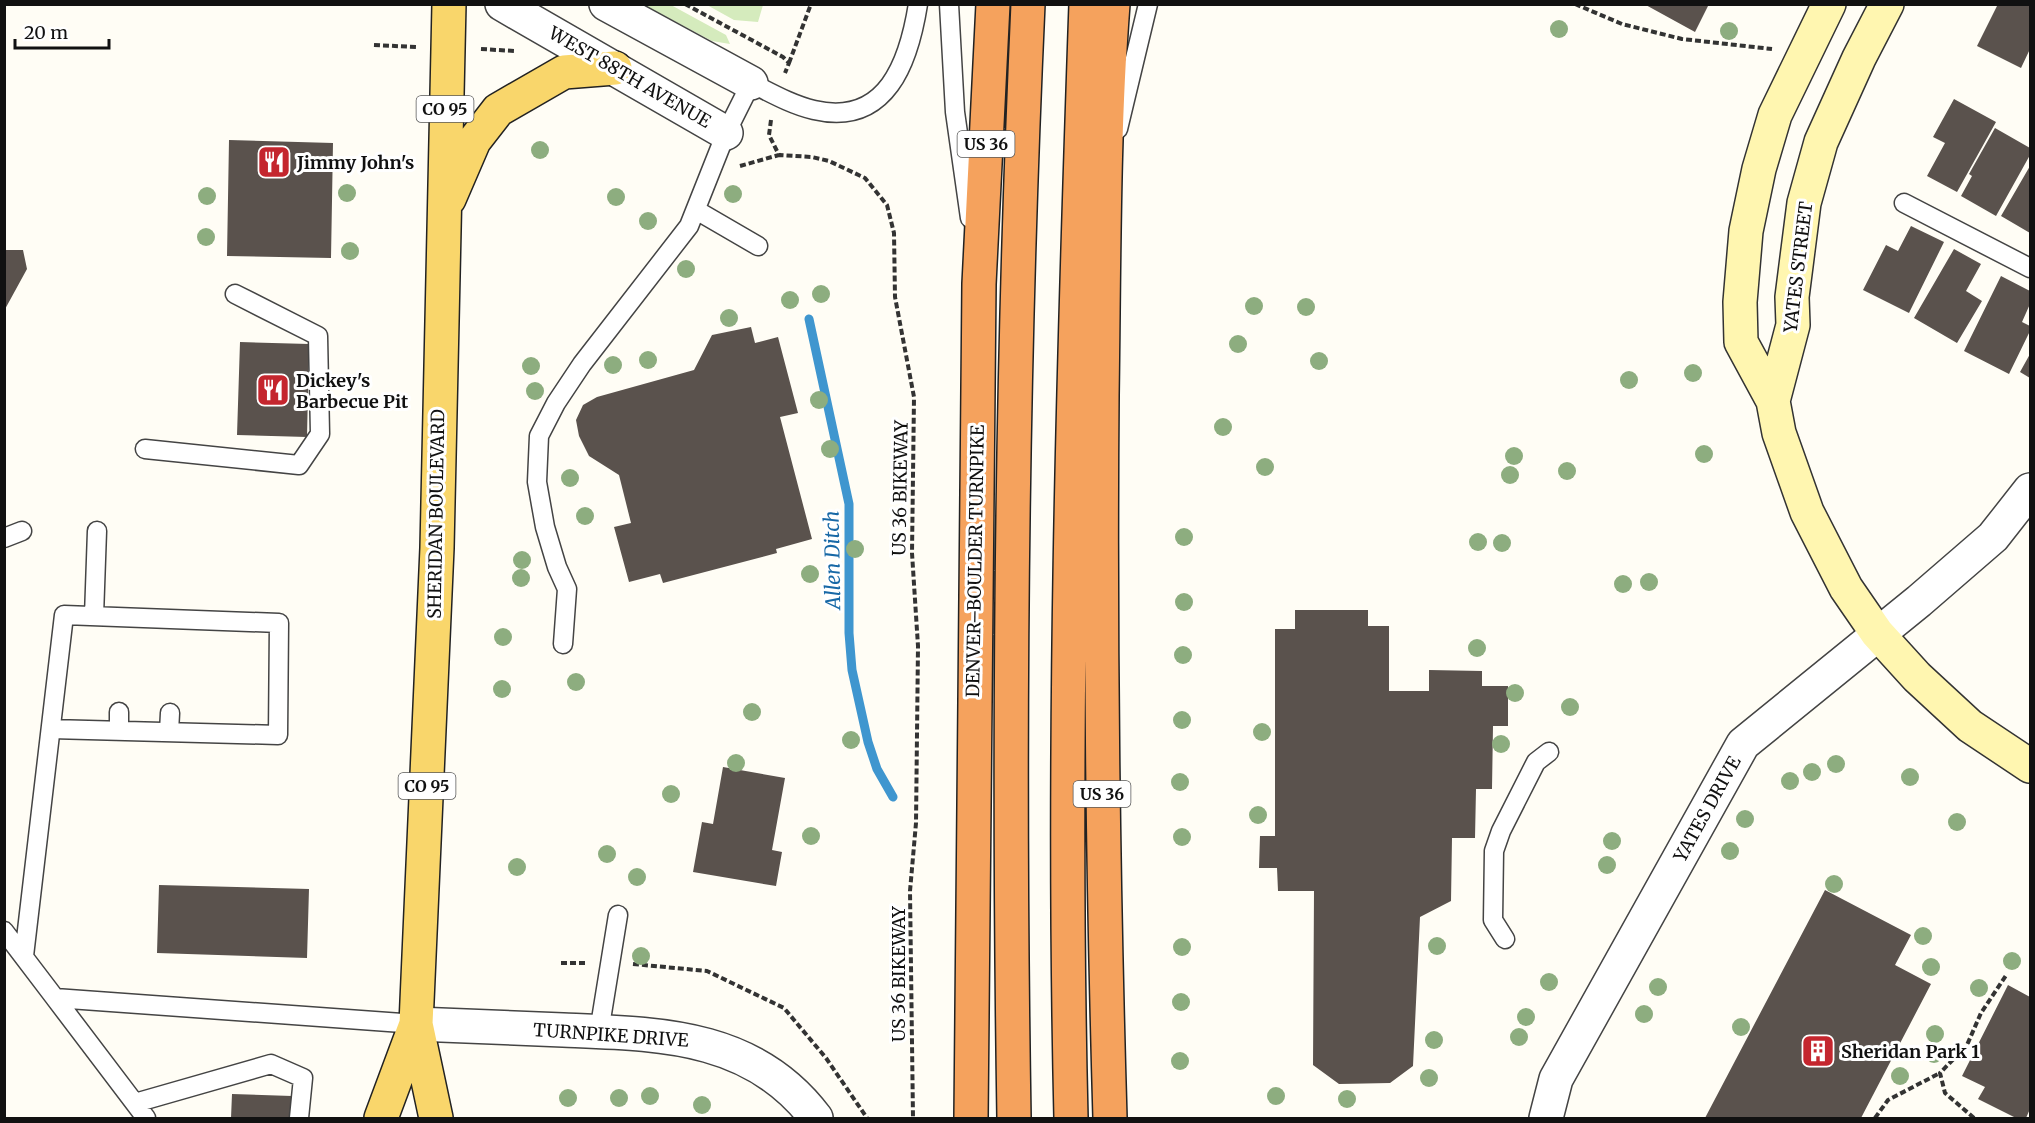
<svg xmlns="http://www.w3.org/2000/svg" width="2035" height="1123" viewBox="0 0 2035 1123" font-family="Merriweather,serif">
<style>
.green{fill:#d5ebbd}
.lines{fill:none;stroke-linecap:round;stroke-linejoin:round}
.stream{stroke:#3f96cf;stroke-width:9}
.building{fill:#5a524d}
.lane-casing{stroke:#444;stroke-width:21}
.street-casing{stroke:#444;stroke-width:36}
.secondary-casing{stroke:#333;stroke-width:36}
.primary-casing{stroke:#222;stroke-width:36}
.highway-casing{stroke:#222;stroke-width:36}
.path{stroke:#333;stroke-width:4;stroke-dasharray:6 3;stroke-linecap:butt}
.lane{stroke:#fff;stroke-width:18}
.street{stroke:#fff;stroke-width:33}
.secondary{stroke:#fff6b0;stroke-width:33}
.primary{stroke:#f9d66b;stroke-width:33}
.highway{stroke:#f5a25d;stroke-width:33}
.tree{fill:#8dad7f}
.labels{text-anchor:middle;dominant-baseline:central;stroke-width:6;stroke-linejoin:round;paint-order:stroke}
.shield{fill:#fff;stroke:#585858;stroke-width:1.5}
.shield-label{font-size:16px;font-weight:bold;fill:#111}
.street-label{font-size:18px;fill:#111;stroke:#fff}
.poi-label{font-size:18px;font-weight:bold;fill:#111;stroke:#fff;text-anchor:start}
.water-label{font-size:20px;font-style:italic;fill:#1768a6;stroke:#fff}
</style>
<rect width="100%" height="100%" fill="#fffdf5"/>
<!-- green -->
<path class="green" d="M644,5H671L726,35L730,44L712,41Z
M707,5H763L758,22L734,20Z"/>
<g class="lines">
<!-- stream -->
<path class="stream" d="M809,319L849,504V633L852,670L868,742L877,769L893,797"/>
</g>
<!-- building -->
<path class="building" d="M1644,4H1709L1695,32Z
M1998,4H2030V49L2021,68L1977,46Z
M1954,99L1996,122L1957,192L1927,176L1945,143L1933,137Z
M1995,128L2030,148V155L1996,216L1961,196L1972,176L1969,174Z
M229,140L333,143L331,258L227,256Z
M2030,166V233L2001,216Z
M1911,226L1944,242L1909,313L1863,290L1886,245L1898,251Z
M1954,249L1981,264L1966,291L1982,301L1957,343L1914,318Z
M4,250H23L27,269L4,311Z
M2001,276L2030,291V304L2022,322L2030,326V331L2009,374L1964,351Z
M751,327L755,343L778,337L798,413L780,417L812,539L776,549L777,553L663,583L660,574L629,582L614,527L631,523L619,475L589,456L579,436L576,420L583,405L597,397L694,370L712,335Z
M240,342L309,344L307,437L237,435Z
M2030,354V378L2020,372Z
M1295,610H1368V626H1389V691H1429V670L1482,671V686H1508V726H1493L1492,789H1476L1475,838H1452L1451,901L1420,917L1413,1066L1390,1083L1339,1084L1313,1065L1314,891H1278L1277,868H1259L1260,836H1275V629H1295Z
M723,767L785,778L772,850L782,852L776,886L693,872L702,822L713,824Z
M159,885L309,889L307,958L157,953Z
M1825,890L1911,935L1895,965L1931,984L1861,1118H1705Z
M2008,985L2030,997V1109L2026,1118H2016L1978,1099L1985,1087L1962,1076Z
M232,1094L292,1096V1118H231Z"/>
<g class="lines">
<defs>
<path id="lane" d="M949,4L955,112L970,218
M1118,129L1148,4
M1904,203L2030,268
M696,210L758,246
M145,449L299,465L320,434L318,336L235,294
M4,538L22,531
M94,616L97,531
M563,644L567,589L557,567L545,527L537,482L539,436L556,403L582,364L689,226L726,133L751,83C771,93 792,105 814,110C887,127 909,61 918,4
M119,731V712
M169,732L170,713
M4,931L55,998L416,1024
M1505,939L1493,920L1494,851L1501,831L1536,762L1549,752
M24,956L64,615L279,623L278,735L51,729
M55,998L146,1118
M599,1032L618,915
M135,1103L271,1064L303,1078L299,1118"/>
<path id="street" d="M502,4L726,133
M606,4L751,83
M416,1024C465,1026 514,1028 563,1030C659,1034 753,1034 816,1118
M1546,1118L1556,1079L1743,744L1919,601L1993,537L2030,490"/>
<path id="secondary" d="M1829,4L1775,115L1759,169L1746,231L1740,302L1741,342L1773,401L1779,433L1807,512L1846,588L1877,633L1917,677L1970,726L2030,766
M1773,401L1793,325L1792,297L1804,203L1821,142L1859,58L1887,4"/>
<path id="primary" d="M449,199L474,141L498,110L564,72L615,68
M381,1118L416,1024
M436,1118L416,1024L437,548L449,4"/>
<path id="highway" d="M971,1118L979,284L993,4
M1014,1118C1008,747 1011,376 1028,4
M1071,1118C1062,747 1073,376 1086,4
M1110,1118C1103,878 1100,637 1102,396C1104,266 1103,135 1113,4"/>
</defs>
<!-- lane casing -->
<use href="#lane" class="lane-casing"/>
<!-- street casing -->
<use href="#street" class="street-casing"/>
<!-- secondary casing -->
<use href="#secondary" class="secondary-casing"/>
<!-- primary casing -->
<use href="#primary" class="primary-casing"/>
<!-- highway casing -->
<use href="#highway" class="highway-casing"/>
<!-- path -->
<path class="path" d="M685,4L783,57L789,63L785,73
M1575,4L1622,24L1682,39L1772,49
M374,45L416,47
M481,49L515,51
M789,63L811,4
M771,120L769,135L779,155L812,157L829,161L865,178L887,205L894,233L895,297L914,397L912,553L918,646L916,823L910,891L913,1118
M740,166L779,155
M561,963H587
M633,964L707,971L784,1008L826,1058L867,1118
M1875,1118L1888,1100L1940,1073
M1974,1118L1945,1093L1940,1073L1967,1045L1981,1013L2007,974"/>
<!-- lane -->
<use href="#lane" class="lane"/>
<!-- street -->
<use href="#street" class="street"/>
<!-- secondary -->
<use href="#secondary" class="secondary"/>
<!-- primary -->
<use href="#primary" class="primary"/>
<!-- highway -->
<use href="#highway" class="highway"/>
</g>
<!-- trees -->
<g class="tree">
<circle cx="1559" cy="29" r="9"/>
<circle cx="1729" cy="31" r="9"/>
<circle cx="540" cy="150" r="9"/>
<circle cx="347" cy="193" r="9"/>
<circle cx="733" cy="194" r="9"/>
<circle cx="207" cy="196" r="9"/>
<circle cx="616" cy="197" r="9"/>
<circle cx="648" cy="221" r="9"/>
<circle cx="206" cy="237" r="9"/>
<circle cx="350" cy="251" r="9"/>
<circle cx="686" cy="269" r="9"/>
<circle cx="821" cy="294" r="9"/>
<circle cx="790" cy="300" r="9"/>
<circle cx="1254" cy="306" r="9"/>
<circle cx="1306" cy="307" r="9"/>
<circle cx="729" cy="318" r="9"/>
<circle cx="1238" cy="344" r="9"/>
<circle cx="648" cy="360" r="9"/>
<circle cx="1319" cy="361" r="9"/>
<circle cx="613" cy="365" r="9"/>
<circle cx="531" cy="366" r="9"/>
<circle cx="1693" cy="373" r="9"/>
<circle cx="1629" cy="380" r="9"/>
<circle cx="535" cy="391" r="9"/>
<circle cx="819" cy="400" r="9"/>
<circle cx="1223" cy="427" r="9"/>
<circle cx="830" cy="449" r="9"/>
<circle cx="1704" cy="454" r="9"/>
<circle cx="1514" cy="456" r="9"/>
<circle cx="1265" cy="467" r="9"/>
<circle cx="1567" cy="471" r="9"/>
<circle cx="1510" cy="475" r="9"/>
<circle cx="570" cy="478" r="9"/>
<circle cx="585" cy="516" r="9"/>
<circle cx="1184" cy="537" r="9"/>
<circle cx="1478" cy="542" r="9"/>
<circle cx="1502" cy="543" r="9"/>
<circle cx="855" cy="549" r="9"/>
<circle cx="522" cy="560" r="9"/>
<circle cx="810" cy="574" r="9"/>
<circle cx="521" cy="578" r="9"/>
<circle cx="1649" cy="582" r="9"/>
<circle cx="1623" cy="584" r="9"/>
<circle cx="1184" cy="602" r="9"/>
<circle cx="503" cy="637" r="9"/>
<circle cx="1477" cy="648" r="9"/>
<circle cx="1183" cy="655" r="9"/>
<circle cx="576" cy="682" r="9"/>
<circle cx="502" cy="689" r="9"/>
<circle cx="1515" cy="693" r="9"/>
<circle cx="1570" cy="707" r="9"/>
<circle cx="752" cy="712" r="9"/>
<circle cx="1182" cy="720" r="9"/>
<circle cx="1262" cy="732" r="9"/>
<circle cx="851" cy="740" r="9"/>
<circle cx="1501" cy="744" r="9"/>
<circle cx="736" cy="763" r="9"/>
<circle cx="1836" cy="764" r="9"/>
<circle cx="1812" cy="772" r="9"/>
<circle cx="1910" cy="777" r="9"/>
<circle cx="1790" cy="781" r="9"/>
<circle cx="1180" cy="782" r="9"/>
<circle cx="671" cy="794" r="9"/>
<circle cx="1258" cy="815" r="9"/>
<circle cx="1745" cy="819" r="9"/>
<circle cx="1957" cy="822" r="9"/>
<circle cx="811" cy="836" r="9"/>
<circle cx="1182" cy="837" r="9"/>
<circle cx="1612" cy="841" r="9"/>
<circle cx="1730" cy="851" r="9"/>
<circle cx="607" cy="854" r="9"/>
<circle cx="1607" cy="865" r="9"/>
<circle cx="517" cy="867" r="9"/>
<circle cx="637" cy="877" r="9"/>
<circle cx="1834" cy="884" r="9"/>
<circle cx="1923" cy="936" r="9"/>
<circle cx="1437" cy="946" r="9"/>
<circle cx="1182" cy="947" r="9"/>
<circle cx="641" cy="956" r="9"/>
<circle cx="2012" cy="961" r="9"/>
<circle cx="1931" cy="967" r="9"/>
<circle cx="1549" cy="982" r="9"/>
<circle cx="1658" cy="987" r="9"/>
<circle cx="1979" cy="988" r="9"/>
<circle cx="1181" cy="1002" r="9"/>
<circle cx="1644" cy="1014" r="9"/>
<circle cx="1526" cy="1017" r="9"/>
<circle cx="1741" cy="1027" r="9"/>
<circle cx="1935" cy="1034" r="9"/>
<circle cx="1519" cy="1037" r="9"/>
<circle cx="1434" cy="1040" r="9"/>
<circle cx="1934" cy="1054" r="9"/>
<circle cx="1180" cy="1061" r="9"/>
<circle cx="1900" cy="1076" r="9"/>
<circle cx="1429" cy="1078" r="9"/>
<circle cx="650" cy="1096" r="9"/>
<circle cx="1276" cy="1096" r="9"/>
<circle cx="568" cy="1098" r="9"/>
<circle cx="619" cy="1098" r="9"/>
<circle cx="1347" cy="1099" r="9"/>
<circle cx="702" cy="1105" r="9"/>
</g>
<!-- icons -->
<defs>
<symbol id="restaurant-square" viewBox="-11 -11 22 22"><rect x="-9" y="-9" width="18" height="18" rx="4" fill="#c4262e" stroke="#fff"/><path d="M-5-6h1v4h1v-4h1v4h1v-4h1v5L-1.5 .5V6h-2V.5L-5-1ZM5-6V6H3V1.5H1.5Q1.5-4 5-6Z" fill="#fff"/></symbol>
<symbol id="building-square" viewBox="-11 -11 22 22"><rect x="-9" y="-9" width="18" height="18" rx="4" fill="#c4262e" stroke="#fff"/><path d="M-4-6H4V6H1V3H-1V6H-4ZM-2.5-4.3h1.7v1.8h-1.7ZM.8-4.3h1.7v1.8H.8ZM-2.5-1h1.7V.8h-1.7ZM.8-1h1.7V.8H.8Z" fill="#fff"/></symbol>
</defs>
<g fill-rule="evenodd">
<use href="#restaurant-square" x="255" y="143" width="38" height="38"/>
<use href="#restaurant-square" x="254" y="371" width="38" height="38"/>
<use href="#building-square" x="1799" y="1032" width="38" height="38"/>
</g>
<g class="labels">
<!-- shield labels -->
<g class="shield">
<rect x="416.5" y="96" width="57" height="26" rx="4.5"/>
<rect x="957.5" y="131" width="57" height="26" rx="4.5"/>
<rect x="398.5" y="773" width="57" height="26" rx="4.5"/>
<rect x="1073.5" y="781" width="57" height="26" rx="4.5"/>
</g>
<g class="shield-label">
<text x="445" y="109">CO 95</text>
<text x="986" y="144">US 36</text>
<text x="427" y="786">CO 95</text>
<text x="1102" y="794">US 36</text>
</g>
<!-- street labels -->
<g class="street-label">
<text transform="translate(630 77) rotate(30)">WEST 88TH AVENUE</text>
<text transform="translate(1798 267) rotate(-83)">YATES STREET</text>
<text transform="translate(900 488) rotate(-89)">US 36 BIKEWAY</text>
<text transform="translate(436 514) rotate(-89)">SHERIDAN BOULEVARD</text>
<text transform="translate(975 561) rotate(-89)">DENVER–BOULDER TURNPIKE</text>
<text transform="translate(1707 809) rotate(-61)">YATES DRIVE</text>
<text transform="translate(898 974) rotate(-90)">US 36 BIKEWAY</text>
<text transform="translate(611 1035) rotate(4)">TURNPIKE DRIVE</text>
</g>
<!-- poi labels -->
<g class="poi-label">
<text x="297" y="162">Jimmy John's</text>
<text x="296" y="380">Dickey's<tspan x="296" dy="21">Barbecue Pit</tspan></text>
<text x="1841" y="1051">Sheridan Park 1</text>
</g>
<!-- water labels -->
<g class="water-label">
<text transform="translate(832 560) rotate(-91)">Allen Ditch</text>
</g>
</g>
<!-- border -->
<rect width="2035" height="1123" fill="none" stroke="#111111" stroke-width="12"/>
<!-- scale -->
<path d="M15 39v9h94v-9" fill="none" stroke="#111111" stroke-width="3"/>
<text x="24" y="39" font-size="18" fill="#111111" stroke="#ffffff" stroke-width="4.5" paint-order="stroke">20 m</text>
</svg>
